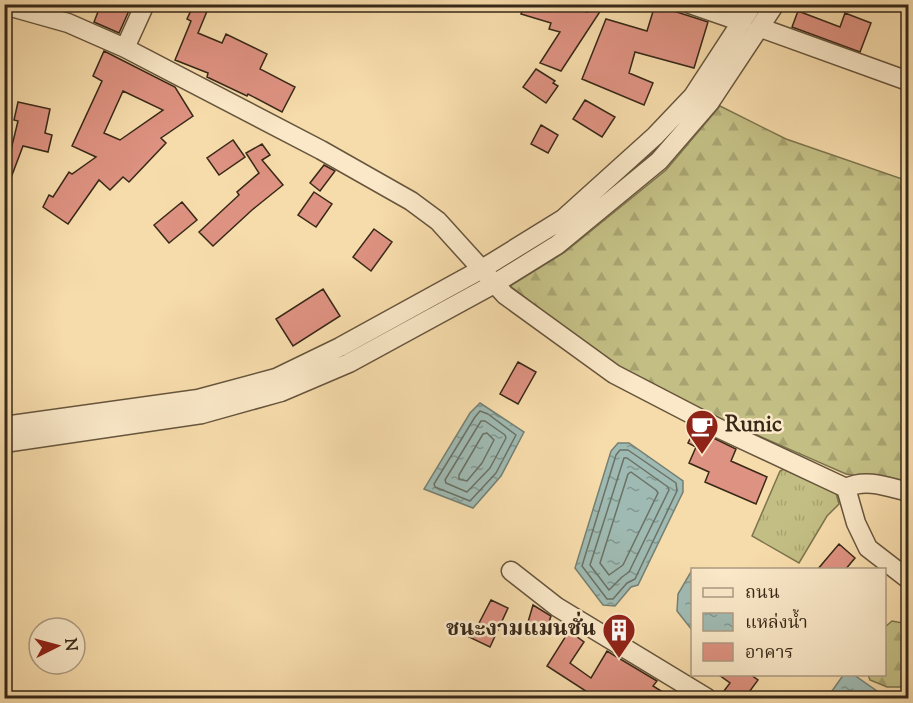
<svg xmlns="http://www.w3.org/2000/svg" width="913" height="703" viewBox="0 0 913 703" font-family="'Sorts Mill Goudy','Noto Serif Thai',serif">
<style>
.grass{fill:url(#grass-tufts);stroke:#7d744e;stroke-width:1.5}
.forest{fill:url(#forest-firs);stroke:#7d744e;stroke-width:1.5}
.water{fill:url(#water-ripples);stroke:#758074;stroke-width:1.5}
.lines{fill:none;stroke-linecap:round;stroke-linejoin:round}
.shore{stroke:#6b7165;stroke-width:1.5}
.stream{stroke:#758074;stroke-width:4.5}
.building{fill:#de9281;stroke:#372818;stroke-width:1.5;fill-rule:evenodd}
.minor-casing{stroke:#67553d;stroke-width:21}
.minor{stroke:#fae8c8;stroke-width:18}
.labels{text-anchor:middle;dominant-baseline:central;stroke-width:5;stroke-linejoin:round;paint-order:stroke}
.poi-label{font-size:22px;font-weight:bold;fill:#372818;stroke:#fae8c8;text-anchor:start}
</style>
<defs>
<pattern id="grass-tufts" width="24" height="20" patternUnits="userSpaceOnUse" patternTransform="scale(1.5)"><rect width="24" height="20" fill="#c3bf84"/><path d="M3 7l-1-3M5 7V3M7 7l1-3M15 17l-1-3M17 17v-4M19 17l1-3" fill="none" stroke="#a8a471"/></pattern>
<pattern id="forest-firs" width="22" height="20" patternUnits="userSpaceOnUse" patternTransform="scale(1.5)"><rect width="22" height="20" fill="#c3bf84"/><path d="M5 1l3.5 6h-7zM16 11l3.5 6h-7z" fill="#a8a471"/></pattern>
<pattern id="water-ripples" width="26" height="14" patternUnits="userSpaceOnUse" patternTransform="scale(1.5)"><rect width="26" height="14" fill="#9fbab2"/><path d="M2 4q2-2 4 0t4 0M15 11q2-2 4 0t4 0" fill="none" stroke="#829790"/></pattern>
</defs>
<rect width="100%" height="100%" fill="#f7dcab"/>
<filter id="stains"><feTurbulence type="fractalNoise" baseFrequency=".00333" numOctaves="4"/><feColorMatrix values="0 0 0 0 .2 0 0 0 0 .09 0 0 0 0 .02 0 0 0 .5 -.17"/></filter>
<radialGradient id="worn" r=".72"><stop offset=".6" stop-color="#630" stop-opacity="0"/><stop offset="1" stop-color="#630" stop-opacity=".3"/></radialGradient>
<!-- grass -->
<path class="grass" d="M784,469L836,493L839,504L827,516L799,563L752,536L780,471Z"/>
<!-- forest -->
<path class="forest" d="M720,106L786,139L908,181V484L846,474L727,422L619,368L510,286L565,252L666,170Z
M892,621L908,624V683L905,687H887L870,680L868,675L884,674L885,627Z"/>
<!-- water -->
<path class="water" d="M480,403L524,432L501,476L473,508L424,489L470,413Z
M618,443H629L683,481V492L638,585L631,587L615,606L603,605L575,568L611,451Z
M692,570V630L677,611L678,594Z
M844,674L854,675L887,698H827Z"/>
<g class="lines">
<!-- shore -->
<path class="shore" d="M480,411L488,414L516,435L496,473L470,501L435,487L434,484L475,417Z
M481,421H485L505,435L506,438L490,468L467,492L446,483L445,480Z
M487,433L494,440L482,463L467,481L459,479V475L483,434Z
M620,450H628L676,483L677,491L635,579L627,583L613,599H607L582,566L616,455Z
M624,458H627L668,487L669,490L629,572L622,577L609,590L590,565Z
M631,472L656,490L658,493L623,565L609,575L600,563L628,474Z"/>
<!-- stream -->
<path class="stream" d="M757,15L764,4
M611,188L642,162L660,143
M339,358L400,324"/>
</g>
<!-- building -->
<path class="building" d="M101,4H132L119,33L94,22Z
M194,4H210L198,33L222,43L226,34L267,54L260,69L295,87L282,112L248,94L247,96L207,77L208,73L175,60L191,21L187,19Z
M524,4H562L587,12L590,4L603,7L561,71L540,63L560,32L549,29L551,23L521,14Z
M655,5L708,22L694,68L635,52L629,73L653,83L644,105L582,79L606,19L647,31Z
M798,11L840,27L845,13L871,23L860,52L792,27Z
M104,51L175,87L193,116L161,138L166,143L129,182L123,177L110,190L99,180L68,224L43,207L49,195L53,197L69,172L72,174L96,157L72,146L102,81L93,76ZM123,91L163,110L120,140L104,133Z
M536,69L555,81L553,83L558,86L546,103L523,87Z
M585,100L615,117L602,137L573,119Z
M18,102L50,109L45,133L52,135L48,152L23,146L6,191L4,156L9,158L18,121L14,120Z
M541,125L558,135L548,153L531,144Z
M233,140L245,157L219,175L207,158Z
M262,144L270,155L262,160L283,185L252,210L213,246L199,232L239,195L237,192L259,173L246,153Z
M324,165L335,171L320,191L310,183Z
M314,192L332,204L316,227L298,215Z
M182,202L197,220L169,243L154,225Z
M374,229L392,242L371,271L353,257Z
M323,289L340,316L293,346L276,319Z
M518,362L536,372L518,404L500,394Z
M695,429L736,449L731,461L767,477L756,504L705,482L709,472L689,463L696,447L688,443Z
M839,544L855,558L845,570H817Z
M491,600L508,608L490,647L469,637L476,624L478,625Z
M533,605L551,616L547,628L528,622Z
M569,631L584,642L570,663L591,678L607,651L657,681L653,686L674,699H598L547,666Z
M719,675H751L758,680L744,699H733L724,691L730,683Z"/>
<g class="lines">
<defs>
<path id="minor" d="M690,4L742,22
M4,5L68,23L125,48L321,150L411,201L438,221L505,295L614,374L720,429L846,488L856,523L868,548L908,579
M761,28L908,81
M125,48L145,4
M4,426L198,399L276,378L340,347L482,269L563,219L655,136L693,96L753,4
M4,443L202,414L281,392L349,363L494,284L557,245L659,161L710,102L775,4
M846,488C866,478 888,487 908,492
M511,571L557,607L707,698"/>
</defs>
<!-- minor casing -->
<use href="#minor" class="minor-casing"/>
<!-- minor -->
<use href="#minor" class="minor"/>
</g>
<!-- icons -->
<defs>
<symbol id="cafe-pin" viewBox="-11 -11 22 30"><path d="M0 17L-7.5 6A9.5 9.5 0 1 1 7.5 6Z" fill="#8f2418" stroke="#fae8c8"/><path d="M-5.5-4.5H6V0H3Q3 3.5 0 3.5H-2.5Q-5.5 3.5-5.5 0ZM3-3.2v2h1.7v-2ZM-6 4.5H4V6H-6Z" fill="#fff"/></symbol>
<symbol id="building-pin" viewBox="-11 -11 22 30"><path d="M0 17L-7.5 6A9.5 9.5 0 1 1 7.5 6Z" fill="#8f2418" stroke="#fae8c8"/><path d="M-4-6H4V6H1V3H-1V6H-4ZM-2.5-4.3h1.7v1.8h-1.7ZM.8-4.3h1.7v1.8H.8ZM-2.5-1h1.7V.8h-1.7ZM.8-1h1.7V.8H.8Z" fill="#fff"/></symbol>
</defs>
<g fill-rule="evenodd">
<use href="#cafe-pin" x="683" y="407" width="38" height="52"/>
<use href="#building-pin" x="600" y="611" width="38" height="52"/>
</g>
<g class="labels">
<!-- poi labels -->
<g class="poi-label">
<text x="725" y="426">Runic</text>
<text x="596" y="630" text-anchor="end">ชนะงามแมนชั่น</text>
</g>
</g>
<!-- margin -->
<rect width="913" height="703" fill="none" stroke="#f7dcab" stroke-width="24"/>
<rect x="6" y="6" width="901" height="691" fill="none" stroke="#372818" stroke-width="3"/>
<rect x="12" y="12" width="889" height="679" fill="none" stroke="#372818" stroke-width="1.5"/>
<!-- legend -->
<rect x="691" y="568" width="195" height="108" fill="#fae8c8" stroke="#ac9b82" stroke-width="1.5"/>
<rect x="703" y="588" width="30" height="9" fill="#fae8c8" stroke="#ac9b82" stroke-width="1.5"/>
<text x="745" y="598" font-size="18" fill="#372818">ถนน</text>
<rect x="703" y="613" width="30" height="18" fill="url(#water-ripples)" stroke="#ac9b82" stroke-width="1.5"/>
<text x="745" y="628" font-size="18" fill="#372818">แหล่งน้ำ</text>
<rect x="703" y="643" width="30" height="18" fill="#de9281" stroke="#ac9b82" stroke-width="1.5"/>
<text x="745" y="658" font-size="18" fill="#372818">อาคาร</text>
<!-- north arrow -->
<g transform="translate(57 646) rotate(84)"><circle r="28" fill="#fae8c8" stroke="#ac9b82" stroke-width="1.5"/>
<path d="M0-4.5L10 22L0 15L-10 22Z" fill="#8f2418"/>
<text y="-9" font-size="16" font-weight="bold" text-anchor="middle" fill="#372818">N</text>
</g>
<rect width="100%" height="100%" filter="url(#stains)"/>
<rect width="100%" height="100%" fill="url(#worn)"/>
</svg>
